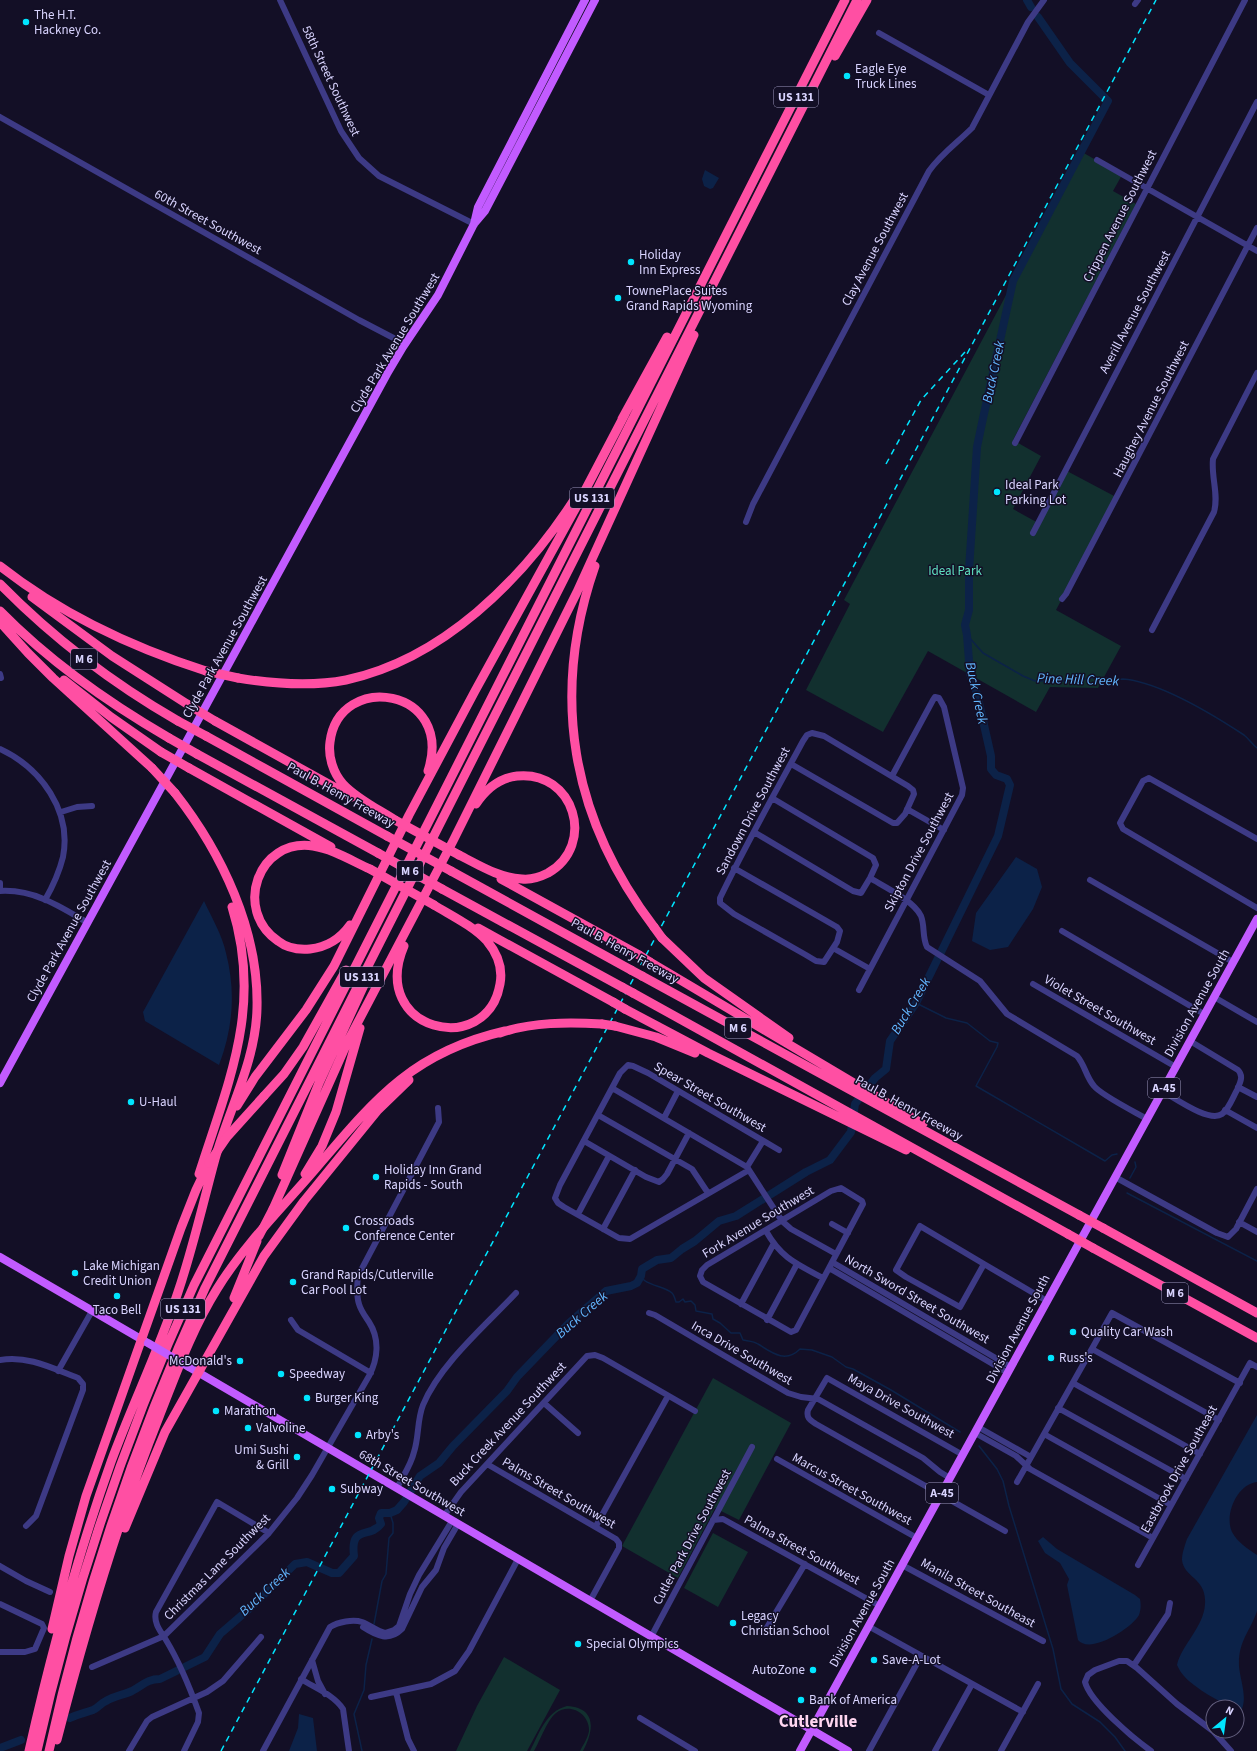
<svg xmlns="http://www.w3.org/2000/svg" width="1257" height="1751" viewBox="0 0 1257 1751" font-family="'Source Sans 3',sans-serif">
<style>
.green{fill:#12302f}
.water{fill:#0c2248}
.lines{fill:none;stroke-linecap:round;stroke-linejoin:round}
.stream{stroke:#0c2248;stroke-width:1.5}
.river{stroke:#0c2248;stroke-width:8}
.minor{stroke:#3d3a85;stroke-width:6}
.major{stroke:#c25bff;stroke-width:8}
.highway{stroke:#ff4fa3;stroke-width:9}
.rail{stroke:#00e5ff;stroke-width:1.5;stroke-dasharray:6 5;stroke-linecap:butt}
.major-bridge{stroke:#c25bff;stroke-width:8}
.highway-bridge{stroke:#ff4fa3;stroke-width:9}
.poi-dot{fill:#00e5ff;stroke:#130f26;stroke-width:1.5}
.labels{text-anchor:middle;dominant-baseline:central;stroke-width:3;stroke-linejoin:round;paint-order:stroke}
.shield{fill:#130f26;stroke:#9e99be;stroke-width:1}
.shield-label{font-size:12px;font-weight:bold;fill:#d9d4ff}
.poi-label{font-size:13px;fill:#d9d4ff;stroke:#130f26;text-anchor:start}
.street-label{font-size:13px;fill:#d9d4ff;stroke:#130f26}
.park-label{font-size:13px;fill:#5fe0c0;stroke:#130f26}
.water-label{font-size:14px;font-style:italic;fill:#62b6ff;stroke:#130f26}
.district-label{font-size:17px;font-weight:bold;fill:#ffd6f0;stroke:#130f26}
</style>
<rect width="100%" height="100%" fill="#130f26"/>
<!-- green -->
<path class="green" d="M1082,152L1122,175L1113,191L1136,204L1013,440L1041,456L1013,509L1040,524L1067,471L1116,497L1056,610L1121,646L1098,688L1050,687L1036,712L928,651L883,732L806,690L850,604L844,600Z
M713,1378L791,1423L739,1520L715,1508L678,1578L622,1546Z
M713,1533L748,1552L718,1607L684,1588Z
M504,1657L560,1690L527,1751H456L477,1706Z
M567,1706C597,1708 594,1730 583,1751H580C583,1745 588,1738 589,1731C590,1714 570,1702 556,1713C547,1720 540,1741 534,1751H530C539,1734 546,1711 567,1706Z"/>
<!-- water -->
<path class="water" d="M705,170L719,178L713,188L710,189L704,186L702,179Z
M1016,857L1037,869L1042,887L1033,909L1008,947L990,950L972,941L976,913Z
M204,901C212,918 222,935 226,953C236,992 233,1028 219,1065L145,1021L143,1012Z
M1257,1415V1482C1237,1484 1224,1515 1232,1532C1237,1542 1248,1549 1257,1555C1257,1567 1257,1601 1257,1611C1250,1632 1238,1641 1239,1666C1240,1680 1248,1698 1241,1711H1237V1707C1225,1707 1192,1686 1184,1676C1181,1673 1179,1669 1177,1665C1182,1644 1204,1627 1205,1604C1207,1578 1184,1578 1182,1560C1182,1553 1185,1545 1187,1539Z
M1043,1537L1057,1549L1135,1595L1140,1599C1141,1605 1141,1609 1139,1615C1132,1628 1090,1655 1078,1640L1067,1585L1069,1579L1060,1563L1045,1553L1038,1541Z
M299,1714L313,1718L317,1751H289L298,1728Z"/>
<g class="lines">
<!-- stream -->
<path class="stream" d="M967,635L983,653L1023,676L1035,681H1071L1091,678H1109L1111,681C1115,681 1119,679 1123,679C1160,682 1212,714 1244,735C1249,739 1252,744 1257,748
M916,1003L946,1018L967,1023L990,1041L998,1043L997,1047L976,1086L1105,1161L1112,1155L1117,1154
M1130,1178L1136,1167L1135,1162
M1127,1193L1257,1261
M641,1276C644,1285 664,1286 672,1293C674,1295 675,1299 676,1302H679L683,1299L685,1302L691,1301L695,1305L696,1311L712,1314L713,1319L720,1323L731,1333H740L743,1340C748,1341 754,1341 758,1344C771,1352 785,1364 800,1349L812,1350L832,1357L846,1367L853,1369L891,1390L960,1432
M979,1446L997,1469L1003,1481L1009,1506L1053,1649L1061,1689L1072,1704L1100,1722L1115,1737L1125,1751
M374,1624L382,1581L386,1574L389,1538L393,1533V1523L390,1513
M362,1751L354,1714L364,1690L366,1665L372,1639"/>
<!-- river -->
<path class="river" d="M1027,0L1031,7
M70,1718C78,1714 85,1713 93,1710C98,1708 101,1703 106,1701C114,1696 123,1695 132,1691C142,1686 147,1679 160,1679L205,1657L220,1634L249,1609L295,1564L307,1562L332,1573H339L354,1556C350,1524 370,1539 381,1524L379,1518L381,1513H390L397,1510L404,1502L420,1476L439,1463L453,1446L507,1391L517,1377L569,1323L606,1291L631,1286L637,1283L641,1276L642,1269L657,1260L671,1258L682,1249L695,1241L719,1221L736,1216L806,1172L830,1160L851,1132L855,1104L875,1078L886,1069L890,1041L916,1003L998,836L1010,785L1007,779L996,775L991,769V756L977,694L970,674L967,635L965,625L969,610V570L977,447L982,423L1013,281L1108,101L1070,63L1038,17
M0,1748L21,1740"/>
<!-- minor -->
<path class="minor" d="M280,0L341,131L359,158L379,176L474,224
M1135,4L1138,0
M879,33L989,95
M0,117L359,320L405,344
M1097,160L1257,251
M1015,443L1245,0
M746,522L753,504L929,171C941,154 957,143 972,128L1028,22L1044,0
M1033,533L1257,102
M1062,599L1066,594L1257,228
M1152,630L1214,512C1219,494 1211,478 1213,459L1257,373
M0,674L1,678
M0,749C41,768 72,811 63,857C59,873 53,886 45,900
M907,809L944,830
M61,812L77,807L92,806
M754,832L853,891L861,893L870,878L876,865L873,858L772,798
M1257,839L1149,778L1143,781L1120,823L1123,829L1257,908
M734,868L837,927L840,931L837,942L824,962L816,961L806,955L734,914L720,903V898C746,844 775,793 803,741L807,735L812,733L824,736L908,786L913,790L914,794L905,814L897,823H893L791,764
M870,878C885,887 914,901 921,916C925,926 922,937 927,947L980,981L1007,1014L1077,1056C1085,1065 1086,1077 1094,1086C1101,1095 1135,1112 1147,1119
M1090,880L1233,962
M0,883V891
M0,891C33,889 60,906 88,923
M1062,931L1204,1014
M833,948L870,969
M1033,984L1176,1067
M859,990L962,795L963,788L944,707L939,698L935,697L933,700L892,776
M1214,997L1257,1022
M1238,1087L1257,1097
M612,1088L747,1167L782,1221L791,1229L836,1254
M1162,1091C1175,1098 1209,1123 1222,1114C1229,1109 1233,1097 1237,1090C1240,1083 1244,1076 1238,1070L1190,1041
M1225,1110L1257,1128
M598,1115L692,1169L708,1193
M664,1118L678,1091
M584,1141L646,1177L659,1182L663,1179L667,1174L689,1133
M747,1167L763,1141
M749,1170L630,1239L619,1238L564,1207L558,1203L555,1198L560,1185L620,1073L628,1065L633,1066L648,1073L779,1150
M1115,1177L1217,1233L1228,1237L1236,1229L1257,1189
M841,1188L862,1201L863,1204L796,1330L791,1332L703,1282L700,1276L702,1270L707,1265L831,1191Z
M578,1214L609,1156
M1239,1222L1257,1232
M832,1224L848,1233
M920,1226L984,1264L960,1307L906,1277L896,1270Z
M603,1229L635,1170
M766,1231C781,1258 797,1264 823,1278
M832,1262L1011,1367
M984,1264L1047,1301
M829,1268L1008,1373
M741,1304L773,1245
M649,1313L655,1315L788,1393L801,1397L818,1399L923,1458L940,1472L950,1478
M291,1320L298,1330L371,1373
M767,1320L797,1264
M1092,1349L1219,1420
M0,1360C27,1355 52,1368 78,1378L83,1384V1390L36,1516L26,1526
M58,1371L92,1311
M1073,1383L1200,1454
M544,1403L578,1433
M1058,1408L1186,1479
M978,1427L1031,1457
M975,1433L1016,1456L1030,1469L1153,1538
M1044,1434L1171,1505
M963,1455L827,1378L808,1410C806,1418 810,1420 816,1424L1005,1531
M777,1459L917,1538
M487,1464L616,1539L619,1543V1548L590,1601
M1017,1482L1112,1313L1240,1383
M397,1488C403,1476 411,1465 414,1452C419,1437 417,1420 423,1405C440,1364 486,1325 516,1293
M444,1516L461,1492L587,1356L595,1355L603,1358L695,1411
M713,1520L723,1519L880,1606
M596,1526L668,1396
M902,1565L1043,1641
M1138,1565L1250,1363L1257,1367
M0,1566L26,1581L50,1592
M0,1604L42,1624L44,1628L35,1649L25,1652H0
M868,1626L1023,1712
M363,1627C377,1636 389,1642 402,1629L422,1587L436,1570L444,1548L458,1524
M766,1629L805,1564
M651,1637L752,1447
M312,1660L318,1681L325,1694
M1134,1665L1168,1614L1170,1603
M92,1667L164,1636L269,1533L297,1498L312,1475L369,1376C378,1359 380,1339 369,1322C365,1316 361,1311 359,1304C356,1295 357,1285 358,1276L439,1122L438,1108
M301,1679C315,1688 334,1695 343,1709L349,1751
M396,1692L408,1739L414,1751
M371,1697L431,1684L455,1671L469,1651L518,1559
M640,1718L695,1751
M1213,1731L1231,1751
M129,1751L147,1721L152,1717L207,1692L223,1681L261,1637
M184,1751L198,1722L199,1713C190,1688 180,1663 166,1640C161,1632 153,1623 156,1612L217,1502L269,1533
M263,1751L330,1627C338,1622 353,1619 362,1622C370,1625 377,1631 385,1633L394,1630L399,1626L410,1594L419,1575L452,1521
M869,1751L921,1656
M935,1751L972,1684
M1001,1751L1038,1684
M1151,1751C1133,1738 1090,1702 1085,1682L1088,1675L1095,1670L1119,1661H1127L1137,1668L1177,1704L1213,1731"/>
<!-- major -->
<path class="major" d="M474,224L478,207L585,0
M0,1083L387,374L403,347L438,295L474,224L485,211L595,0
M0,1257L146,1342
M189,1367L848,1751
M800,1751L1257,919"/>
<!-- highway -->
<path class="highway" d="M835,56L867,0
M622,419L667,337
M0,566C61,614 131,647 206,671
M595,566C550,695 571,818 654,927
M0,584C53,638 112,683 178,721
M32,597L112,656L187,704
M0,611C50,662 107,702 169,738
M0,622L28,653L53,678L152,768
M238,678C274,684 310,687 346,680C443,659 522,580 574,500
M64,680L111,717L161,752
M215,721L352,797
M206,736L387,836
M197,754L378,853
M189,768L331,847
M395,820C378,809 357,799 343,784C333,773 328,756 330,742C339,670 455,688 428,771
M459,855C479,865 499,878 522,879C531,880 540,877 548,873C597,845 574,770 517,776C499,778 486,789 476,804
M451,871L631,970
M501,879L639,955
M442,889L622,987
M350,925C340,939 328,947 310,949C299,950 287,948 278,941C233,910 258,838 313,846C333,849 352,861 370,869
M478,928L613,1002
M662,938L704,978L789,1038
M404,946C368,1031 487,1059 500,984C503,968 497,953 487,941C473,926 452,916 434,905
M650,962L923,1124
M642,976L1079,1215
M633,993L1068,1234
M625,1009L708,1053L906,1150
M615,1026L656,1037L695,1053
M500,1033C532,1022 568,1022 602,1024
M264,1096L284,1074L303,1047L346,970
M237,1106L255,1077L306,1010L334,966L409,815L475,691L579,502L625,414
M199,1174C229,1080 263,1006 232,907
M305,1174L322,1146L336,1112L360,1028
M282,1175L319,1083L364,985
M273,1209L348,1041L453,841L577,592L694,335
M1103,1228L1257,1313
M1093,1248L1257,1338
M234,1298L257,1241
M125,1528L165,1432L264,1256L304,1201L378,1110L409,1080
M52,1629L69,1556L86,1496L181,1228L196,1190L209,1163
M57,1740C85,1631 117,1522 159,1417C176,1374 192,1329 217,1289C244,1245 283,1207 317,1167C375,1099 413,1052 505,1031
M29,1751C51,1653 77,1557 111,1462C132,1405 159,1350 178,1292C193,1248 203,1203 215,1159C229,1109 256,1061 257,1008C259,931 222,853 175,793
M37,1751C73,1590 126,1435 194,1285L845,0
M49,1751C84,1591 137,1436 205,1288L857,0"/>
<!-- rail -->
<path class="rail" d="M886,464L921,400L965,352
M221,1751L1156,0"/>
<!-- major-bridge -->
<path class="major-bridge" d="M148,1343L189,1367"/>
<!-- highway-bridge -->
<path class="highway-bridge" d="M206,671L238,678
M187,704L215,721
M178,721L206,736
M169,738L197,754
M161,752L189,768
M152,768L175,793
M395,820L459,855
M387,836L451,871
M378,853L442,889
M370,869L434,905
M654,927L662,938
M639,955L650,962
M631,970L642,976
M622,987L633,993
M613,1002L625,1009
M602,1024L615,1026
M209,1163L227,1137L264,1096
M1079,1215L1103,1228
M1068,1234L1093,1248
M259,1236L273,1209"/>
</g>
<!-- markers -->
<g class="poi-dot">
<circle cx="26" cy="22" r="4"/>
<circle cx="847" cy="76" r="4"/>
<circle cx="631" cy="262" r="4"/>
<circle cx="618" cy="298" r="4"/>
<circle cx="997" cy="492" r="4"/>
<circle cx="131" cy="1102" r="4"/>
<circle cx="376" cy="1177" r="4"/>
<circle cx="346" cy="1228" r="4"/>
<circle cx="75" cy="1273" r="4"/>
<circle cx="293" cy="1282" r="4"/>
<circle cx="117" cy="1296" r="4"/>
<circle cx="1073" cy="1332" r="4"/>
<circle cx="1051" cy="1358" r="4"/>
<circle cx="240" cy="1361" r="4"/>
<circle cx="281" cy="1374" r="4"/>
<circle cx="307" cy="1398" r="4"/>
<circle cx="216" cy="1411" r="4"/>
<circle cx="248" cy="1428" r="4"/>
<circle cx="358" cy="1435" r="4"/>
<circle cx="297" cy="1457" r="4"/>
<circle cx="332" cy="1489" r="4"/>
<circle cx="733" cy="1623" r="4"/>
<circle cx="578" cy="1644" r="4"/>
<circle cx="874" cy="1660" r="4"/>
<circle cx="813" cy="1670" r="4"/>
<circle cx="801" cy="1700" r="4"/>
</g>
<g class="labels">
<!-- shield labels -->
<g class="shield">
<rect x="774" y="87" width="44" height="20" rx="3"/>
<rect x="570" y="488" width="44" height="20" rx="3"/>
<rect x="71" y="649" width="26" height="20" rx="3"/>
<rect x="397" y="861" width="26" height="20" rx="3"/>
<rect x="340" y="967" width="44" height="20" rx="3"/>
<rect x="725" y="1018" width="26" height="20" rx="3"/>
<rect x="1148" y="1078" width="32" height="20" rx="3"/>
<rect x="1162" y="1283" width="26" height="20" rx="3"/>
<rect x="161" y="1299" width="44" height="20" rx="3"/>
<rect x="926" y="1483" width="32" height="20" rx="3"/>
</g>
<g class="shield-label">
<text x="796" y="97">US 131</text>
<text x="592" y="498">US 131</text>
<text x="84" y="659">M 6</text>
<text x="410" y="871">M 6</text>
<text x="362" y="977">US 131</text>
<text x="738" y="1028">M 6</text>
<text x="1164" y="1088">A-45</text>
<text x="1175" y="1293">M 6</text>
<text x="183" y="1309">US 131</text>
<text x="942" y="1493">A-45</text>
</g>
<!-- poi labels -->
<g class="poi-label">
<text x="34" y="15">The H.T.<tspan x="34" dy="15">Hackney Co.</tspan></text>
<text x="855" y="69">Eagle Eye<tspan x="855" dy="15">Truck Lines</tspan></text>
<text x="639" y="255">Holiday<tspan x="639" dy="15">Inn Express</tspan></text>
<text x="626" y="291">TownePlace Suites<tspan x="626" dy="15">Grand Rapids Wyoming</tspan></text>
<text x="1005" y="485">Ideal Park<tspan x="1005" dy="15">Parking Lot</tspan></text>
<text x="139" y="1102">U-Haul</text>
<text x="384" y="1170">Holiday Inn Grand<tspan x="384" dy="15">Rapids - South</tspan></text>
<text x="354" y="1221">Crossroads<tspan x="354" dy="15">Conference Center</tspan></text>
<text x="83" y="1266">Lake Michigan<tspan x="83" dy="15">Credit Union</tspan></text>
<text x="301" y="1275">Grand Rapids/Cutlerville<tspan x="301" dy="15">Car Pool Lot</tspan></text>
<text x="117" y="1310" text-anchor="middle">Taco Bell</text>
<text x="1081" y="1332">Quality Car Wash</text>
<text x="1059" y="1358">Russ's</text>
<text x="232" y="1361" text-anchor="end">McDonald's</text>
<text x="289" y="1374">Speedway</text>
<text x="315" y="1398">Burger King</text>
<text x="224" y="1411">Marathon</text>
<text x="256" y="1428">Valvoline</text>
<text x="366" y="1435">Arby's</text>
<text x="289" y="1450" text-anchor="end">Umi Sushi<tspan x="289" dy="15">&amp; Grill</tspan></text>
<text x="340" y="1489">Subway</text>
<text x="741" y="1616">Legacy<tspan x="741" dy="15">Christian School</tspan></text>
<text x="586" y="1644">Special Olympics</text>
<text x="882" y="1660">Save-A-Lot</text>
<text x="805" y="1670" text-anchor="end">AutoZone</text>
<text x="809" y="1700">Bank of America</text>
</g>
<!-- street labels -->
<g class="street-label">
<text transform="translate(331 81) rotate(65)">58th Street Southwest</text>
<text transform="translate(1120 216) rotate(-63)">Crippen Avenue Southwest</text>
<text transform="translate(208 222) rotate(29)">60th Street Southwest</text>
<text transform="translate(875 249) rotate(-62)">Clay Avenue Southwest</text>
<text transform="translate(1135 312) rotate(-62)">Averill Avenue Southwest</text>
<text transform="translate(395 343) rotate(-59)">Clyde Park Avenue Southwest</text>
<text transform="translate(1151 409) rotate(-63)">Haughey Avenue Southwest</text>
<text transform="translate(225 647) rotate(-61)">Clyde Park Avenue Southwest</text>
<text transform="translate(341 795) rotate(29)">Paul B. Henry Freeway</text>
<text transform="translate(753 811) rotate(-62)">Sandown Drive Southwest</text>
<text transform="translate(919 852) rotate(-62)">Skipton Drive Southwest</text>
<text transform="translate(69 931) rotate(-61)">Clyde Park Avenue Southwest</text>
<text transform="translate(625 951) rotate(29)">Paul B. Henry Freeway</text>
<text transform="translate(1197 1003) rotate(-61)">Division Avenue South</text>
<text transform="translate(1100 1010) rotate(30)">Violet Street Southwest</text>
<text transform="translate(710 1097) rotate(30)">Spear Street Southwest</text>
<text transform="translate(909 1108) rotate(29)">Paul B. Henry Freeway</text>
<text transform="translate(758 1222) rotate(-31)">Fork Avenue Southwest</text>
<text transform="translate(917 1299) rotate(30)">North Sword Street Southwest</text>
<text transform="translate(1018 1329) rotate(-62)">Division Avenue South</text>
<text transform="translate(742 1353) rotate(30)">Inca Drive Southwest</text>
<text transform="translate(901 1406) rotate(29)">Maya Drive Southwest</text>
<text transform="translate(508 1424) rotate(-47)">Buck Creek Avenue Southwest</text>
<text transform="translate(1179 1469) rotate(-61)">Eastbrook Drive Southeast</text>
<text transform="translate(412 1483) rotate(30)">68th Street Southwest</text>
<text transform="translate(852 1489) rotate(29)">Marcus Street Southwest</text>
<text transform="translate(559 1493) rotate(30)">Palms Street Southwest</text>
<text transform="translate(692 1537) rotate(-62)">Cutler Park Drive Southwest</text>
<text transform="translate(802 1550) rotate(29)">Palma Street Southwest</text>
<text transform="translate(217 1567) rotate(-45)">Christmas Lane Southwest</text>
<text transform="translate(978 1593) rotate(29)">Manila Street Southeast</text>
<text transform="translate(862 1613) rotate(-61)">Division Avenue South</text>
</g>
<!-- park labels -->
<g class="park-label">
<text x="955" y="571">Ideal Park</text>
</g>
<!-- water labels -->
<g class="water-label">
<text transform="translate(994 372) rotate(-78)">Buck Creek</text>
<text transform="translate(1078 680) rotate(2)">Pine Hill Creek</text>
<text transform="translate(976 693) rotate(78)">Buck Creek</text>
<text transform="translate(911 1006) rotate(-59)">Buck Creek</text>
<text transform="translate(582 1315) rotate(-41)">Buck Creek</text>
<text transform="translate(265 1592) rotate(-43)">Buck Creek</text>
</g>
<!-- district labels -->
<g class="district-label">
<text x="818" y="1722">Cutlerville</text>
</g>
</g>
<!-- north arrow -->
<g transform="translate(1225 1719) rotate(29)"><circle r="19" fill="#130f26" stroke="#625e7d"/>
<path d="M0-3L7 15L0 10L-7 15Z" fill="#00e5ff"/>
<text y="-6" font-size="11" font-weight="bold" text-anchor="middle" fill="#d9d4ff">N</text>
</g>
</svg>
